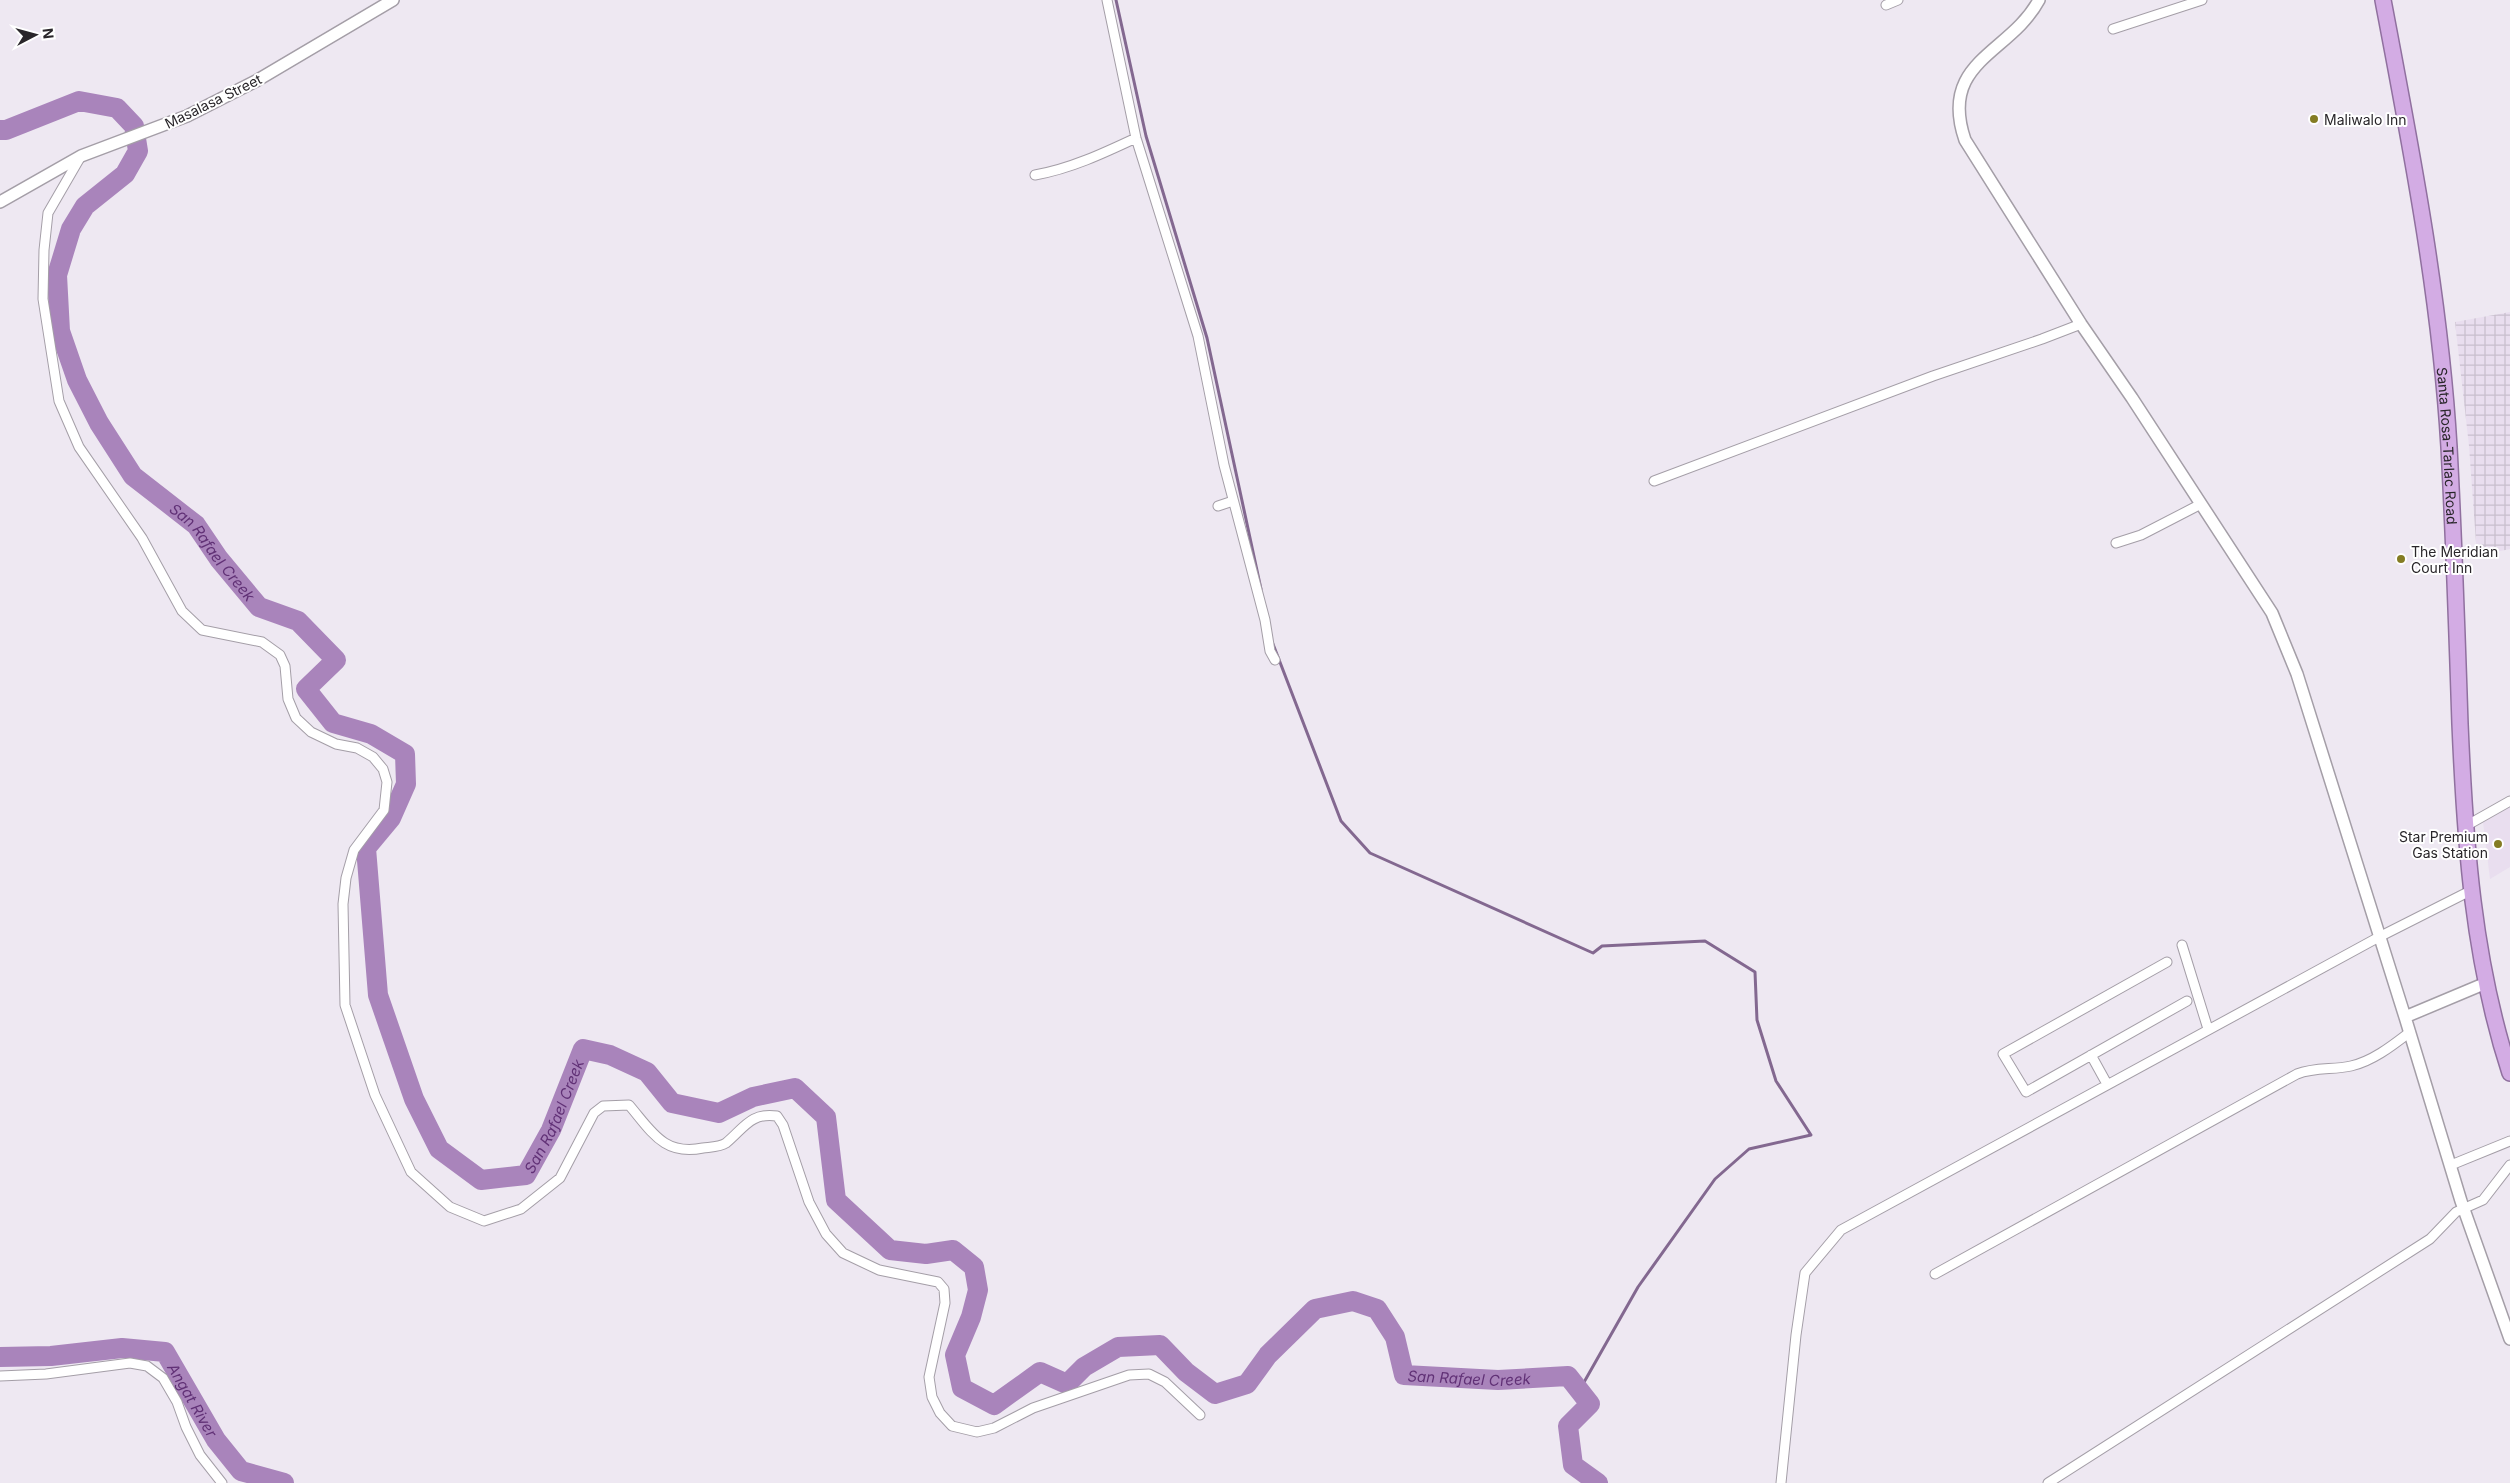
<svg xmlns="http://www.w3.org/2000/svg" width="2510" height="1483" viewBox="0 0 2510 1483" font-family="Inter,sans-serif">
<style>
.built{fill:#e9deef}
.industrial{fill:url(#industrial-grid)}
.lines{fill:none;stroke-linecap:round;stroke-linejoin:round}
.stream{stroke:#836890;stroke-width:3}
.river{stroke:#a984bb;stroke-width:20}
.minor-casing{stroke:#a49ea7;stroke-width:11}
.tertiary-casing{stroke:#a49ea7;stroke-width:14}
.trunk-casing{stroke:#90709f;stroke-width:18}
.minor{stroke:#fff;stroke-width:9}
.tertiary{stroke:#fff;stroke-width:11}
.trunk{stroke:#d3ace4;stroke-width:15}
.poi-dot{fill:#847c23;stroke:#fff;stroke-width:2}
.labels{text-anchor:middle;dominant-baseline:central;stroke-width:4;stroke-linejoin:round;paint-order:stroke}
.street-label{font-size:14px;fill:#29262a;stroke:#fff}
.poi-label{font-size:14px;fill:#29262a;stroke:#fff;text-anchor:start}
.water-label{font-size:15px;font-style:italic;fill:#613176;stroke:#fff}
</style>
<defs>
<pattern id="industrial-grid" width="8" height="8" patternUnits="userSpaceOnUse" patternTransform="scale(1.25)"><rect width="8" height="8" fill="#e9deef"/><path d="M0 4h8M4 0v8" fill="none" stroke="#c8becd"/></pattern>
</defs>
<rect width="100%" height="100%" fill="#eee8f2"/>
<!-- built -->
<path class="built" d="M2510,807V867L2490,879L2483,822Z"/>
<!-- industrial -->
<path class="industrial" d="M2510,312V549L2477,556L2469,446L2455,322Z"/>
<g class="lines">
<!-- stream -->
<path class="stream" d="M1116,0L1146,136L1207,338L1261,589
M1273,644L1341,821L1370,853L1593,953L1602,946L1705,941L1755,972L1757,1020L1776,1081L1811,1135L1749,1149L1715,1179L1638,1287L1579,1391"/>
<!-- river -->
<g class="river">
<path id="s1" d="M0,130H6L79,101L117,108L134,126L138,151L125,174L85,206L71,229L57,275L60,331L77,380L99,423L133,476L196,525L219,559L259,607L298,621L336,660L306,689L333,723L371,734L405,754L406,784L391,818L366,848L378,995L414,1099L439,1149L481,1180L526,1175L551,1130L583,1049L610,1055L647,1072L672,1103L719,1113L753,1097L795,1088L826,1117L836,1200L890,1250L926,1254L953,1250L974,1267L978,1290L971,1317L955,1355L962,1388L994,1405L1040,1372L1067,1384L1084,1367L1118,1347L1160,1345L1186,1372L1215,1394L1247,1384L1268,1355L1315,1309L1353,1301L1377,1309L1395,1337L1404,1375L1498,1380L1568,1376L1590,1404L1568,1426L1573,1465L1598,1483"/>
<path id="s2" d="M0,1357L51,1356L122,1348L165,1352L216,1440L241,1471L284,1483"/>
</g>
<defs>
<path id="minor" d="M1107,0L1136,138L1198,336L1224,465L1265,620L1270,651L1275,660
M1886,5L1898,0
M2113,29L2202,0
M81,156L48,213L44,250L43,299L59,401L79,447L142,538L182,611L202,630L262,642L280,655L285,666L288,699L296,718L311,732L336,744L357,748L373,757L383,769L387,782L384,810L354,850L346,878L343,904L345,1005L375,1095L411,1172L450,1207L484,1221L521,1209L560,1178L594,1113L603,1106L629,1105C652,1132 664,1156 703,1148C710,1147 720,1147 726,1143C744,1128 751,1112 777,1116L783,1125L809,1202L826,1234L843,1253L879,1270L938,1282L944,1289L945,1303L929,1377L932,1397L940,1413L952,1426L977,1432L994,1428L1033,1408L1129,1375L1149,1374L1165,1382L1200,1415
M1035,175C1070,169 1104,153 1136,138
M1654,481L1933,376L2042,339L2081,324
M1218,506L1233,501
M2116,543L2141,535L2201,504
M2464,827L2510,801
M2182,945L2208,1029
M2167,962L2003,1054L2026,1092L2187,1001
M2091,1055L2107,1084
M2451,1165L2510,1141
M1935,1274L2297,1074C2315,1067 2333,1070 2351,1066C2373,1061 2393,1045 2410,1032
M0,1376L46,1374L130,1363L147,1366L163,1378L177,1402L186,1427L200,1455L222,1483
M1781,1483L1796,1335L1805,1273L1841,1230L2379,937L2470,891
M2048,1483L2430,1239L2456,1212L2483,1200L2510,1165"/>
<path id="tertiary" d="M2039,0C2010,54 1938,61 1965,140L2081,324L2132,398L2272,613L2297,674L2405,1017L2486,983
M0,202L81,156L187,116L256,81L393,0
M2405,1017L2461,1201L2510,1339"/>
<g id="trunk">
<path id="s3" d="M2383,0C2411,148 2440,296 2449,447C2454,539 2457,632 2460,724C2465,843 2473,960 2510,1073"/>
</g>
</defs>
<!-- minor casing -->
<use href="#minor" class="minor-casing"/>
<!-- tertiary casing -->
<use href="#tertiary" class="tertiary-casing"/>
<!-- trunk casing -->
<use href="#trunk" class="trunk-casing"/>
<!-- minor -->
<use href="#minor" class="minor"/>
<!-- tertiary -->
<use href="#tertiary" class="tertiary"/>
<!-- trunk -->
<use href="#trunk" class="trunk"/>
</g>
<!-- markers -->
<g class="poi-dot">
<circle cx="2314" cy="119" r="5"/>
<circle cx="2401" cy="559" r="5"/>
<circle cx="2498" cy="844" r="5"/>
</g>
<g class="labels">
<!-- street labels -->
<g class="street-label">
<text transform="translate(213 101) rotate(-26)">Masalasa Street</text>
<text stroke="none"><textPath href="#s3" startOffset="451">Santa Rosa-Tarlac Road</textPath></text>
</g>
<!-- poi labels -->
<g class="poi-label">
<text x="2324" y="119">Maliwalo Inn</text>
<text x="2411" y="551">The Meridian<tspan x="2411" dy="16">Court Inn</tspan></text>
<text x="2488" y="836" text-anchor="end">Star Premium<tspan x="2488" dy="16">Gas Station</tspan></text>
</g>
<!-- water labels -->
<g class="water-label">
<text stroke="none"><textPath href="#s1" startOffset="656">San Rafael Creek</textPath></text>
<text stroke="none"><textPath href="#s1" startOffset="1571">San Rafael Creek</textPath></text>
<text stroke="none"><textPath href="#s1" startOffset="2936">San Rafael Creek</textPath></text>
<text stroke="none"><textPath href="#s2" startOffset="221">Angat River</textPath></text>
</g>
</g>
<!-- north arrow -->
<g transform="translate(35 35) rotate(84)" stroke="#ffffff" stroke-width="4" paint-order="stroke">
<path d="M0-4L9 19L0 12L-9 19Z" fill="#29262a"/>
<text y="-8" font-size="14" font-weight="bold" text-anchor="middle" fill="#29262a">N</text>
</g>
</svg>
